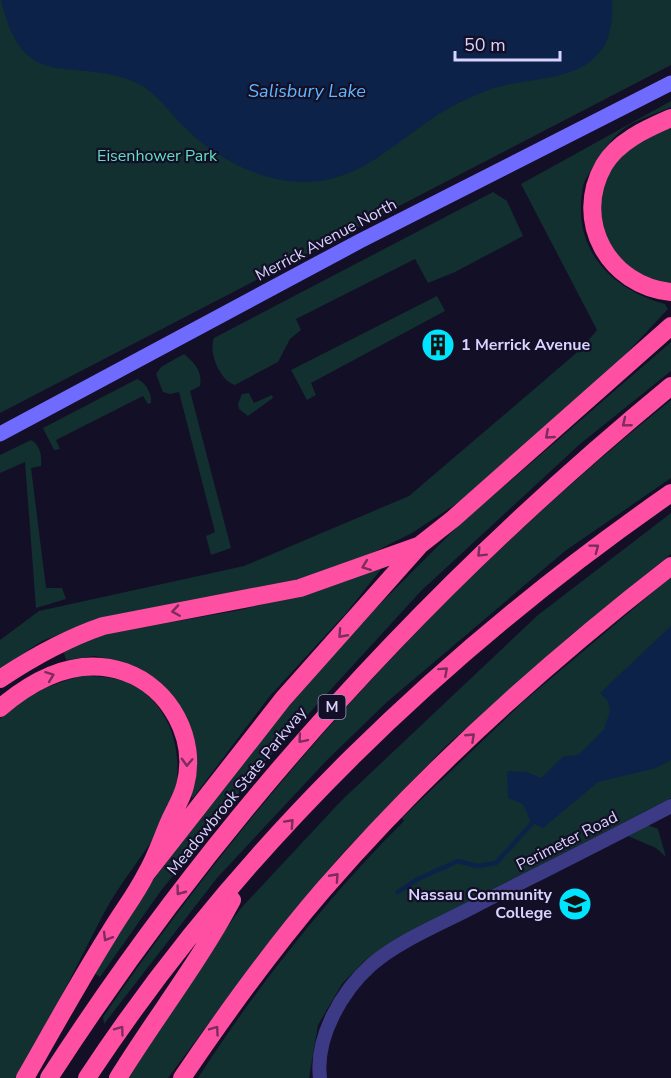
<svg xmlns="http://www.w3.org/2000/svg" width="671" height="1078" viewBox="0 0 671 1078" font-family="'Nunito Sans',sans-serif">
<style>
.green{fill:#12302f}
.water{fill:#0c2248}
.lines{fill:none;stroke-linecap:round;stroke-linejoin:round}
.stream{stroke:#0c2248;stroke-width:4.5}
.street{stroke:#3d3a85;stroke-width:14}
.secondary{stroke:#6f6bff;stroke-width:15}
.highway{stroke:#ff4fa3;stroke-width:18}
.oneway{stroke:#7d2c5e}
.labels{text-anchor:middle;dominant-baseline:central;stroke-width:4.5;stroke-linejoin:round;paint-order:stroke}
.shield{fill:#130f26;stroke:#9e99be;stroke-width:1.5}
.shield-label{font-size:15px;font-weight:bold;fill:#d9d4ff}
.park-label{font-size:16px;fill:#5fe0c0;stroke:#130f26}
.street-label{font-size:16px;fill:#d9d4ff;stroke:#130f26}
.poi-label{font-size:16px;font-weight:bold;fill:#d9d4ff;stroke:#130f26;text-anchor:start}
.water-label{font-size:18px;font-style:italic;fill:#62b6ff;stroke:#130f26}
</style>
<rect width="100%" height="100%" fill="#130f26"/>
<!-- green -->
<path class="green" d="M0,0H671V65L0,413Z
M671,101V107C656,114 638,119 625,128C612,137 604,150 596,163C592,170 584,179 583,187C571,248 610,289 665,304L668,309L623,357L462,500L412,533L358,560L308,577L83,625L42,641L0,669V640L39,611L244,566L409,496L581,349L597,330L521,184Z
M671,125V285C661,283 649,281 640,277C609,262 587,216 603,183C610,168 622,154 634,143C644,135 660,130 671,125Z
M493,192L507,201L523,236L455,272L428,283L415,259L296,319L301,330L290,339L278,362L235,385C220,381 208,352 214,338Z
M437,296L445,311L311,383L316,395L307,400L291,370Z
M671,342V371L580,444L421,591L259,768L160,892L100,977L94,973L152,882L247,755L358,626L457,527Z
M184,354C194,362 203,372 200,386L190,391L231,548L211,555L206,536L215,532L179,392L170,394L163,392L156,374L161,367Z
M137,379C146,382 152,394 151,403L148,404L143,396L56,440L60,449L54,450L43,428Z
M249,393L254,403L272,395L273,398L248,416L239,409L238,404L242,394Z
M671,400V478L565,551L387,702L327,760L217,878L104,1024L103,1017C260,787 453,575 671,400Z
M31,440C40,445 42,455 41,466L31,468L46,588H62L66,599L36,608L25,462L0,473V455Z
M671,513V554L571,635L446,746L342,854L260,954L168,1078H124L183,985L242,907L341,801L538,615Z
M382,568L347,612L269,697L193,798L188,794L194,760L163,686L135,666L95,656L66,660L63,649L105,634L240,610L314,592Z
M671,577V798L425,924L365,960L342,984L318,1025L309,1078H198C255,989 329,895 404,821L402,818L523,702Z
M84,675C97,677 113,677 125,681C179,704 190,774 164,821C146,853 121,881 104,913C75,968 49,1024 17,1078H0V719C24,694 52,684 84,675Z
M648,825L658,829L666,857L656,848L628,836Z"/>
<!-- water -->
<path class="water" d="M1,0H612C613,22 611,43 594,58C569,82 523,78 491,89C469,97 447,108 427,122C379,156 345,191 281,180C244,173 209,152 183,126C168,111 156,92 137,83C72,54 24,98 1,0Z
M671,626V760L656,768L598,782L543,828L531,822L523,804L508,798L507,771L527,772L541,778L564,756L578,755L604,729L610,711L608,701L600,693Z"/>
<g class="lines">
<!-- stream -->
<path class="stream" d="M398,892L418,879L458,861L477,866L496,863L537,818"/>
<!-- street -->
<path class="street" d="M320,1078C315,1037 342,991 371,965C400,940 441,924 475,906C540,873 606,840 671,806"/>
<!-- secondary -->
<path class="secondary" d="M0,434L360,241L671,83"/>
<!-- highway -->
<path class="highway" d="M671,118C646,129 618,141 604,165C572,221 609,286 671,292
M0,679C33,657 65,639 103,626L300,588L418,546
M0,708C35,678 79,656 125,672C170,688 198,739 185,786C182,798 175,809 170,820C162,838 156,857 146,874C136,894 122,912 110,932C80,980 53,1029 25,1078
M146,874L283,699L420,545L453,519L671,326
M49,1078C220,813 428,586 671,386
M87,1078C239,847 445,650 671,493
M118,1078C155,1018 199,962 232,900
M182,1078C226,1013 272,949 323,890C427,770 546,663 671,566"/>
</g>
<!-- one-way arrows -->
<defs><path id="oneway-chevron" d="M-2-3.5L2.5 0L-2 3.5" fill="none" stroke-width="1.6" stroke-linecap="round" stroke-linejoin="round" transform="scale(1.5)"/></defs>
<g class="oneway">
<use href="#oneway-chevron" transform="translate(626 423) rotate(141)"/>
<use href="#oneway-chevron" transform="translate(549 435) rotate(139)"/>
<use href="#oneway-chevron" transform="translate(595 548) rotate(-37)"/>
<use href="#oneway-chevron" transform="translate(481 553) rotate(135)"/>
<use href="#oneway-chevron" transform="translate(366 566) rotate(159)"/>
<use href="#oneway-chevron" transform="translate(176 611) rotate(171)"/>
<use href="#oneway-chevron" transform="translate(342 634) rotate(132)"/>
<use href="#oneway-chevron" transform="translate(444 671) rotate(-42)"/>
<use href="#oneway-chevron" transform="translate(50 676) rotate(-21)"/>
<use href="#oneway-chevron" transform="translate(471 737) rotate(-43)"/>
<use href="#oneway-chevron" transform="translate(302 739) rotate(130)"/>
<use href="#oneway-chevron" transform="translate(187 762) rotate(92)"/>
<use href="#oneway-chevron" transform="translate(290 823) rotate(-47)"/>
<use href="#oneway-chevron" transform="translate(335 877) rotate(-48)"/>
<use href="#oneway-chevron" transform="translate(180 891) rotate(127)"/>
<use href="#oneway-chevron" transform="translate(107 937) rotate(121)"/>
<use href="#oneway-chevron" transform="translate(120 1030) rotate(-54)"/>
<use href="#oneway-chevron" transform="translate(215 1030) rotate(-55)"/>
</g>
<!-- icons -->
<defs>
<symbol id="building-disc" viewBox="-11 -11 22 22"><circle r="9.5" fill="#00e5ff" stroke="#130f26"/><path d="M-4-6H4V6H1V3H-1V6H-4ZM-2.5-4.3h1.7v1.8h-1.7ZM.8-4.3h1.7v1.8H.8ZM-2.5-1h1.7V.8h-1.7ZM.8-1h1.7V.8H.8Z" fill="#111"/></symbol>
<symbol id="university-disc" viewBox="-11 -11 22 22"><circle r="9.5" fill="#00e5ff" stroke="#130f26"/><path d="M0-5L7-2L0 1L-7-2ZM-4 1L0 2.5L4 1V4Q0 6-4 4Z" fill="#111"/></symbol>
</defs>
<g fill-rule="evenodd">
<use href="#building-disc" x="419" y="326" width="38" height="38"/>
<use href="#university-disc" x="556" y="885" width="38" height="38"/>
</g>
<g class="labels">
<!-- shield labels -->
<rect class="shield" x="318.5" y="695" width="27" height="24" rx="4.5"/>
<g class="shield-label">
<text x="332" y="707">M</text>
</g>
<!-- park labels -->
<g class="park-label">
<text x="157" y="156">Eisenhower Park</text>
</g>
<!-- street labels -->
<g class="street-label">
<text transform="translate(326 240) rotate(-28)">Merrick Avenue North</text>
<text transform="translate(237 791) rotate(-51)">Meadowbrook State Parkway</text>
<text transform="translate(567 841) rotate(-27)">Perimeter Road</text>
</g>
<!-- poi labels -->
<g class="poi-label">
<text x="461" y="345">1 Merrick Avenue</text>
<text x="552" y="895" text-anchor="end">Nassau Community<tspan x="552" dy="18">College</tspan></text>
</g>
<!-- water labels -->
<g class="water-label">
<text x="307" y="91">Salisbury Lake</text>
</g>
</g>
<!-- scale -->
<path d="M455 51v9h105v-9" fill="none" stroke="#d9d4ff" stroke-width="3"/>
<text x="464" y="51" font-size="18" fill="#d9d4ff" stroke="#130f26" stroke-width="4.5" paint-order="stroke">50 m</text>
</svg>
